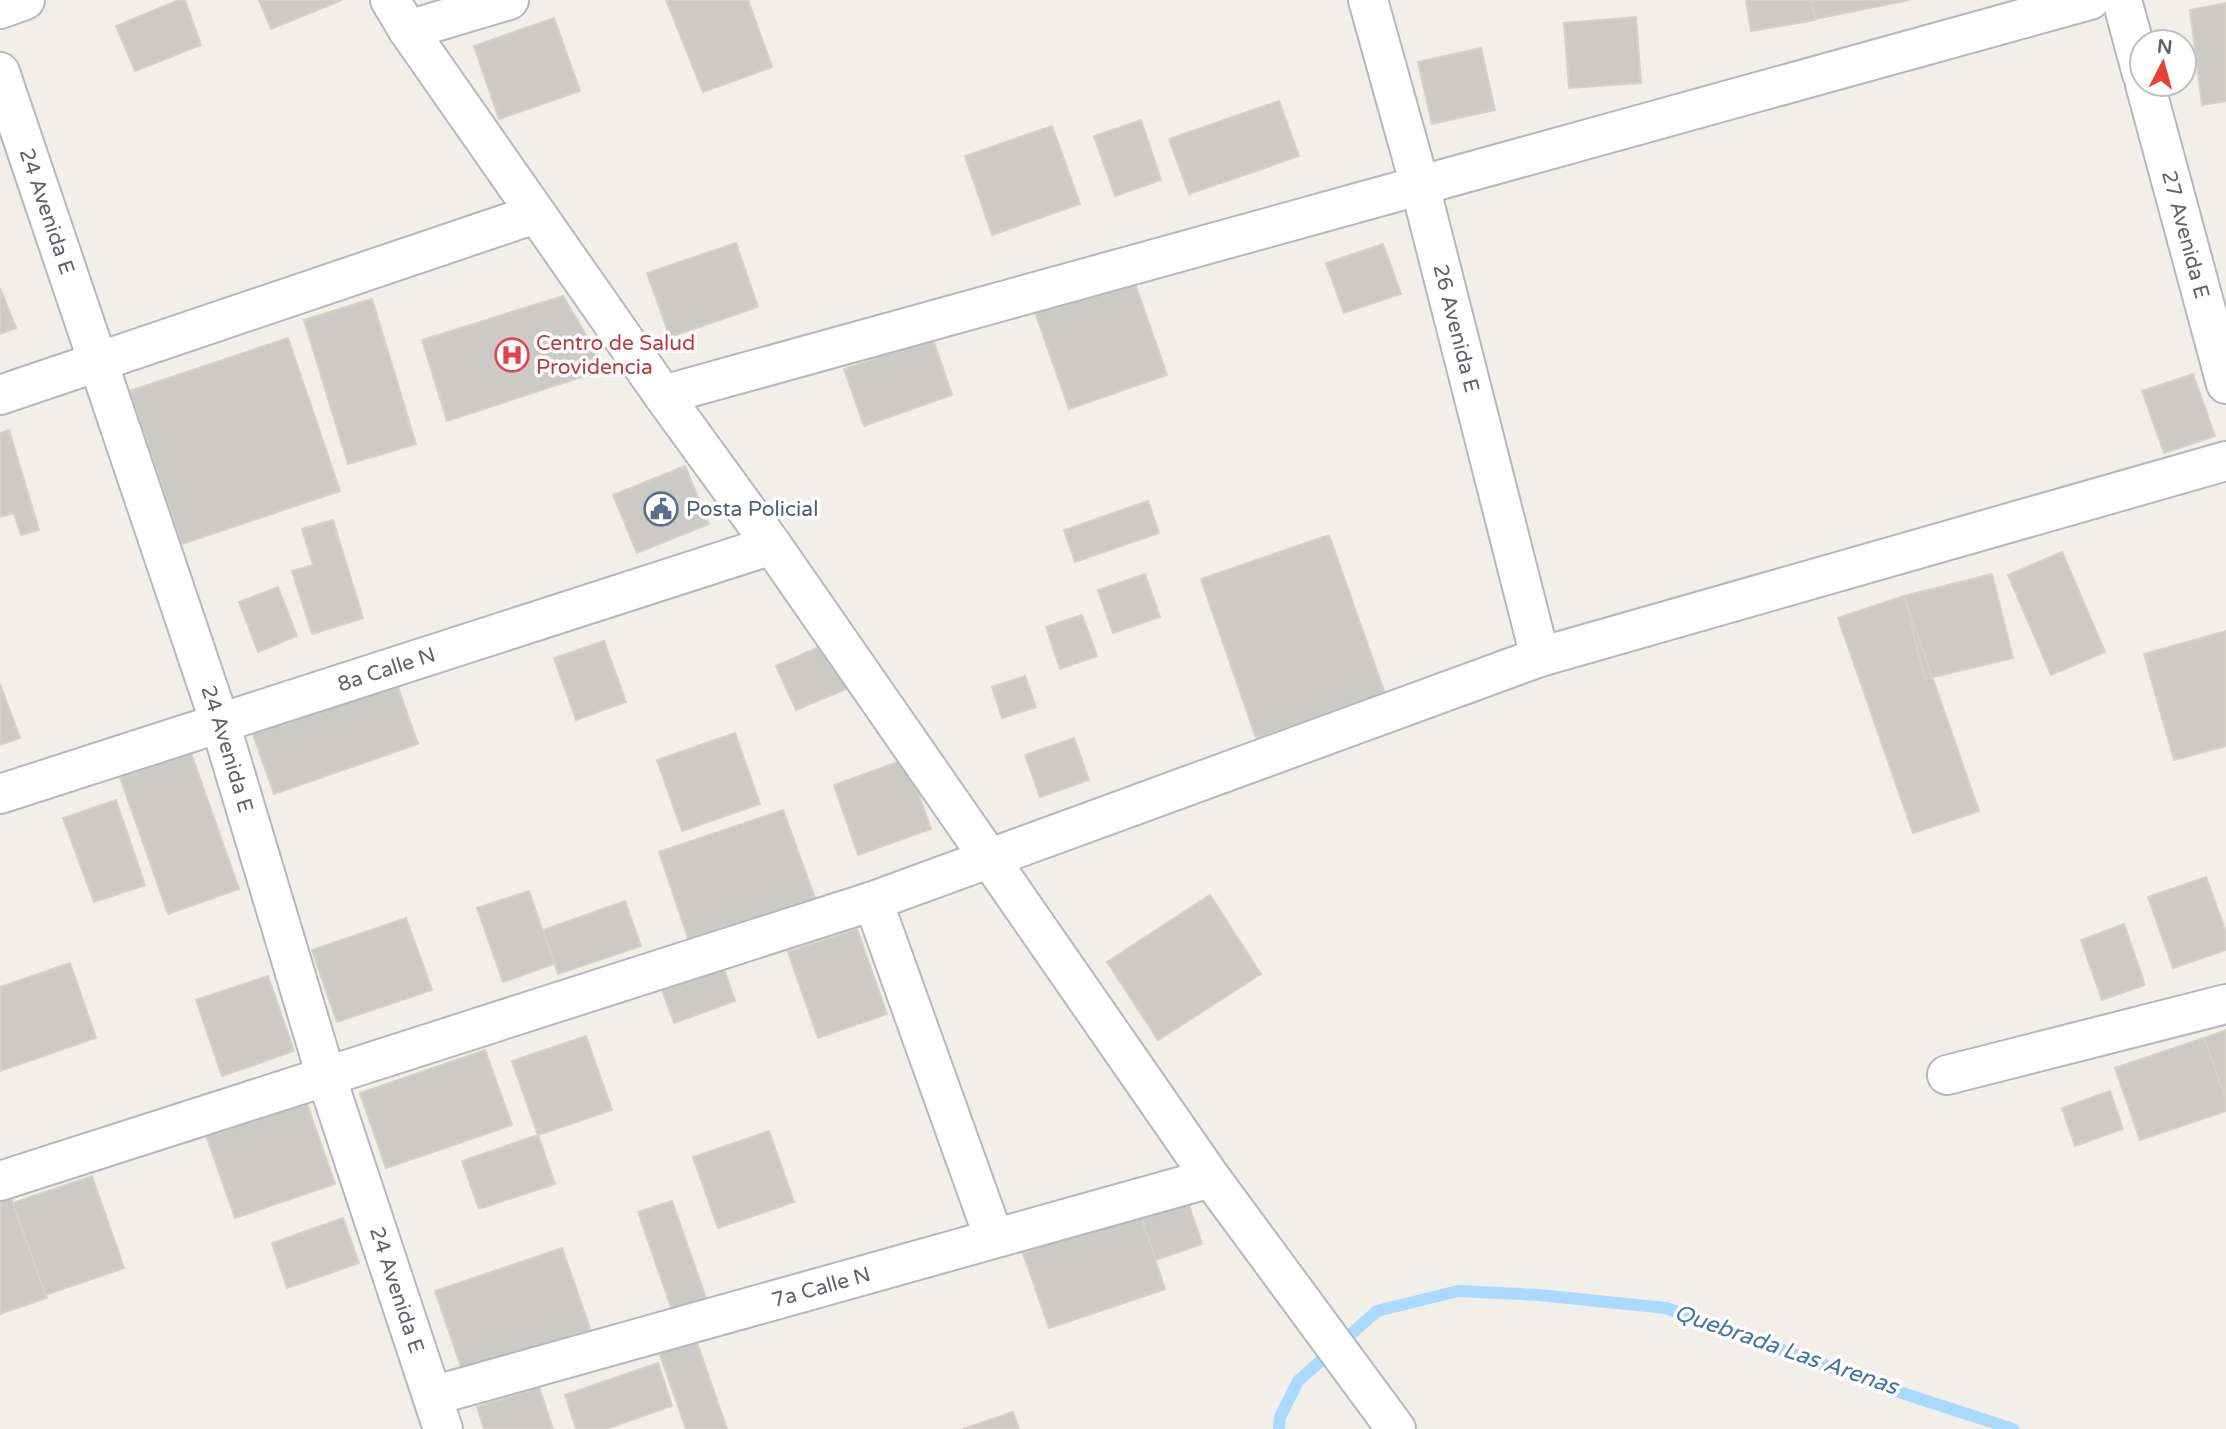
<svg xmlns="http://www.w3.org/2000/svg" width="2226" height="1429" viewBox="0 0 2226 1429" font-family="'Varela Round',sans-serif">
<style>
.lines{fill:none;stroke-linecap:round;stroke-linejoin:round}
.stream{stroke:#aadaff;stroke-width:12}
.building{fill:#cccac5;stroke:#d6d1c6;stroke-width:2}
.minor-casing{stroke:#b5b8bc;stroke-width:42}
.minor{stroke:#fff;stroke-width:38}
.labels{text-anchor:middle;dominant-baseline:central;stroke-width:7;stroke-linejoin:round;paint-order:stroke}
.street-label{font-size:21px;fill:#5f6368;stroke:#fff}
.health-label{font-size:21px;fill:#be3a42;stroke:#fff;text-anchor:start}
.service-label{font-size:21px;fill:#4e5e75;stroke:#fff;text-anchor:start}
.water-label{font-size:23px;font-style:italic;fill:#4174aa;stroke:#fff}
</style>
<rect width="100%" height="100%" fill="#f1efe8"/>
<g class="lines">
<!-- stream -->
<path class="stream" d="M1279,1429L1280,1417L1298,1381L1377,1311L1458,1291L1539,1295L1666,1308L1896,1391L2013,1429"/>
</g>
<!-- building -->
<path class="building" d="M179,0H185L201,45L135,71L116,26Z
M259,0H342L271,29Z
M666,0H748L772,67L703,92Z
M1746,0H1812L1816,20L1751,31Z
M1811,0H1909L1815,19Z
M2226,3V101L2202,105L2190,10Z
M1636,17L1641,83L1569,88L1564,23Z
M554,18L580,91L499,119L474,46Z
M1481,48L1495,110L1432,124L1418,62Z
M1279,101L1299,156L1189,194L1169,139Z
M1141,120L1161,180L1115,196L1094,136Z
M1052,126L1080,204L992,235L965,156Z
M736,243L758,307L670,337L647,273Z
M1383,244L1401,294L1344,313L1326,263Z
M1133,278L1167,375L1069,409L1035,312Z
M0,288L16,328L0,334Z
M563,296L606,369L447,421L422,340Z
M372,299L416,444L348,464L304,320Z
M288,338L340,491L182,544L130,391Z
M933,339L952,395L864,426L844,369Z
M2193,374L2215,436L2164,453L2142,391Z
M9,430L39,530L21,535L14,513L0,517V433Z
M685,466L709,524L637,553L613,495Z
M1148,501L1159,533L1075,562L1064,530Z
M333,520L363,618L312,634L292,571L313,565L302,529Z
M1329,535L1385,694L1256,738L1201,579Z
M2062,552L2105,652L2051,675L2008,575Z
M1145,574L1160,617L1113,633L1098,590Z
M1992,574L2013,658L1925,679L1904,596Z
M278,587L297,636L258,652L239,602Z
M1904,596L1979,811L1913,833L1838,618Z
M1082,615L1097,656L1060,669L1046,627Z
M2226,631V746L2174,760L2144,654Z
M604,641L626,702L576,720L554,658Z
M830,642L851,687L796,710L776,666Z
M394,676L418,744L274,794L250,726Z
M1025,676L1036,707L1002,718L992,687Z
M0,684L20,738L0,745Z
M735,733L760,804L682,831L657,760Z
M1074,738L1089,780L1040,797L1025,755Z
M191,753L239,889L168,914L120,777Z
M906,759L931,829L858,855L834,785Z
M116,800L145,885L94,902L63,818Z
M783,810L815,898L689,941L659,852Z
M2206,877L2226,932V950L2173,968L2148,897Z
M529,891L554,964L503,982L477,908Z
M1210,895L1261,974L1158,1040L1107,962Z
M625,901L641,946L558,974L543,930Z
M406,918L432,990L337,1022L312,950Z
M2124,924L2145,985L2102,1000L2081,940Z
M857,929L887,1014L818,1038L788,952Z
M70,963L96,1038L0,1071V987Z
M723,966L735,1001L674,1023L661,987Z
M268,976L294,1051L222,1076L196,1000Z
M2226,1030V1099L2204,1038Z
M586,1036L612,1110L538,1135L512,1061Z
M2204,1038L2226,1099V1111L2140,1140L2115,1068Z
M485,1050L512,1125L386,1168L360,1093Z
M2110,1091L2123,1129L2075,1146L2062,1108Z
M306,1101L335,1184L235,1218L206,1135Z
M769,1131L794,1202L718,1228L693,1157Z
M538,1135L555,1184L479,1209L462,1161Z
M92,1176L124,1268L45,1295L13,1203Z
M8,1189L47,1298L0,1314V1192Z
M1186,1196L1202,1244L1156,1260L1139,1212Z
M672,1201L707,1301L673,1313L638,1212Z
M1140,1213L1165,1289L1049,1328L1023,1253Z
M343,1218L359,1263L287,1288L272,1243Z
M562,1248L593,1337L466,1381L435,1291Z
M695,1337L727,1429H686L658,1349Z
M658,1363L672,1406L606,1429H576L565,1395Z
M539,1387L553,1429H484L477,1407Z
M1013,1412L1019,1429H963Z"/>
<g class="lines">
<defs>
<g id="minor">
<path d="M390,0L408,30L663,395L772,545L1211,1178L1396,1429"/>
<path id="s1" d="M1368,0L1420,186L1540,657"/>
<path d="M2122,0L2142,74"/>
<path d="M0,9L25,0"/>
<path d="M408,30L509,0"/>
<path id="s2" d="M0,72L220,723L326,1076L443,1429"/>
<path id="s3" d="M2145,84L2226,384"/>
<path d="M0,395L535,214"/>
<path d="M663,395L2090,0"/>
<path id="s4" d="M0,794L772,545"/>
<path d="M873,901L994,1238"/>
<path d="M1947,1075L2226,1004"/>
<path d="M0,1181L873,901L1540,657L2226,461"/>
<path id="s5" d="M432,1396L1211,1178"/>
</g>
</defs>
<!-- minor casing -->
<use href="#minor" class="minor-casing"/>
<!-- minor -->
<use href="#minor" class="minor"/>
</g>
<!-- icons -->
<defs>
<symbol id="hospital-ring" viewBox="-11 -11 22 22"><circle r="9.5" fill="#fff" stroke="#e0444e" stroke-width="1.5"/><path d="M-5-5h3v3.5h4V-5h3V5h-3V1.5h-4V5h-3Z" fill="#e0444e"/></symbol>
<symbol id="civic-ring" viewBox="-11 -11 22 22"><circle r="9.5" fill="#fff" stroke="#5c6f8a" stroke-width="1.5"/><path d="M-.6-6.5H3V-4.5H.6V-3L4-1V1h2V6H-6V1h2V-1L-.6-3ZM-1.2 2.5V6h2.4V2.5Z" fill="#5c6f8a"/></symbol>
</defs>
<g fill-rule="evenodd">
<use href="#hospital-ring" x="493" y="336" width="38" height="38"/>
<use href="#civic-ring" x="642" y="490" width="38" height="38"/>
</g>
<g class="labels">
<!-- street labels -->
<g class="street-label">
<text stroke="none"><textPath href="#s2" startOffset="147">24 Avenida E</textPath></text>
<text stroke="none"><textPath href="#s3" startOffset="156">27 Avenida E</textPath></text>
<text stroke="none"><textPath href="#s1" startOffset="340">26 Avenida E</textPath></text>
<text stroke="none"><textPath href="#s4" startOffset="406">8a Calle N</textPath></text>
<text stroke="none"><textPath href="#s2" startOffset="714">24 Avenida E</textPath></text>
<text stroke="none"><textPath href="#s5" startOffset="404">7a Calle N</textPath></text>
<text stroke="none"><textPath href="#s2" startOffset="1281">24 Avenida E</textPath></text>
</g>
<!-- health labels -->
<g class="health-label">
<text x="536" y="343">Centro de Salud<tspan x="536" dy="24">Providencia</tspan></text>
</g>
<!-- service labels -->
<g class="service-label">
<text x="686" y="509">Posta Policial</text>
</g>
<!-- water labels -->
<g class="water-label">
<text transform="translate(1786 1350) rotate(19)">Quebrada Las Arenas</text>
</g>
</g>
<!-- north arrow -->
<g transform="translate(2163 63) rotate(6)"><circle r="33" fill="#ffffff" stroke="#bfc1c3" stroke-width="2"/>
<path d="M0-5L12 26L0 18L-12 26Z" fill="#ea4335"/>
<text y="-10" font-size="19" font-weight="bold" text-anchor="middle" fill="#5f6368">N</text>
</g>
</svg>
